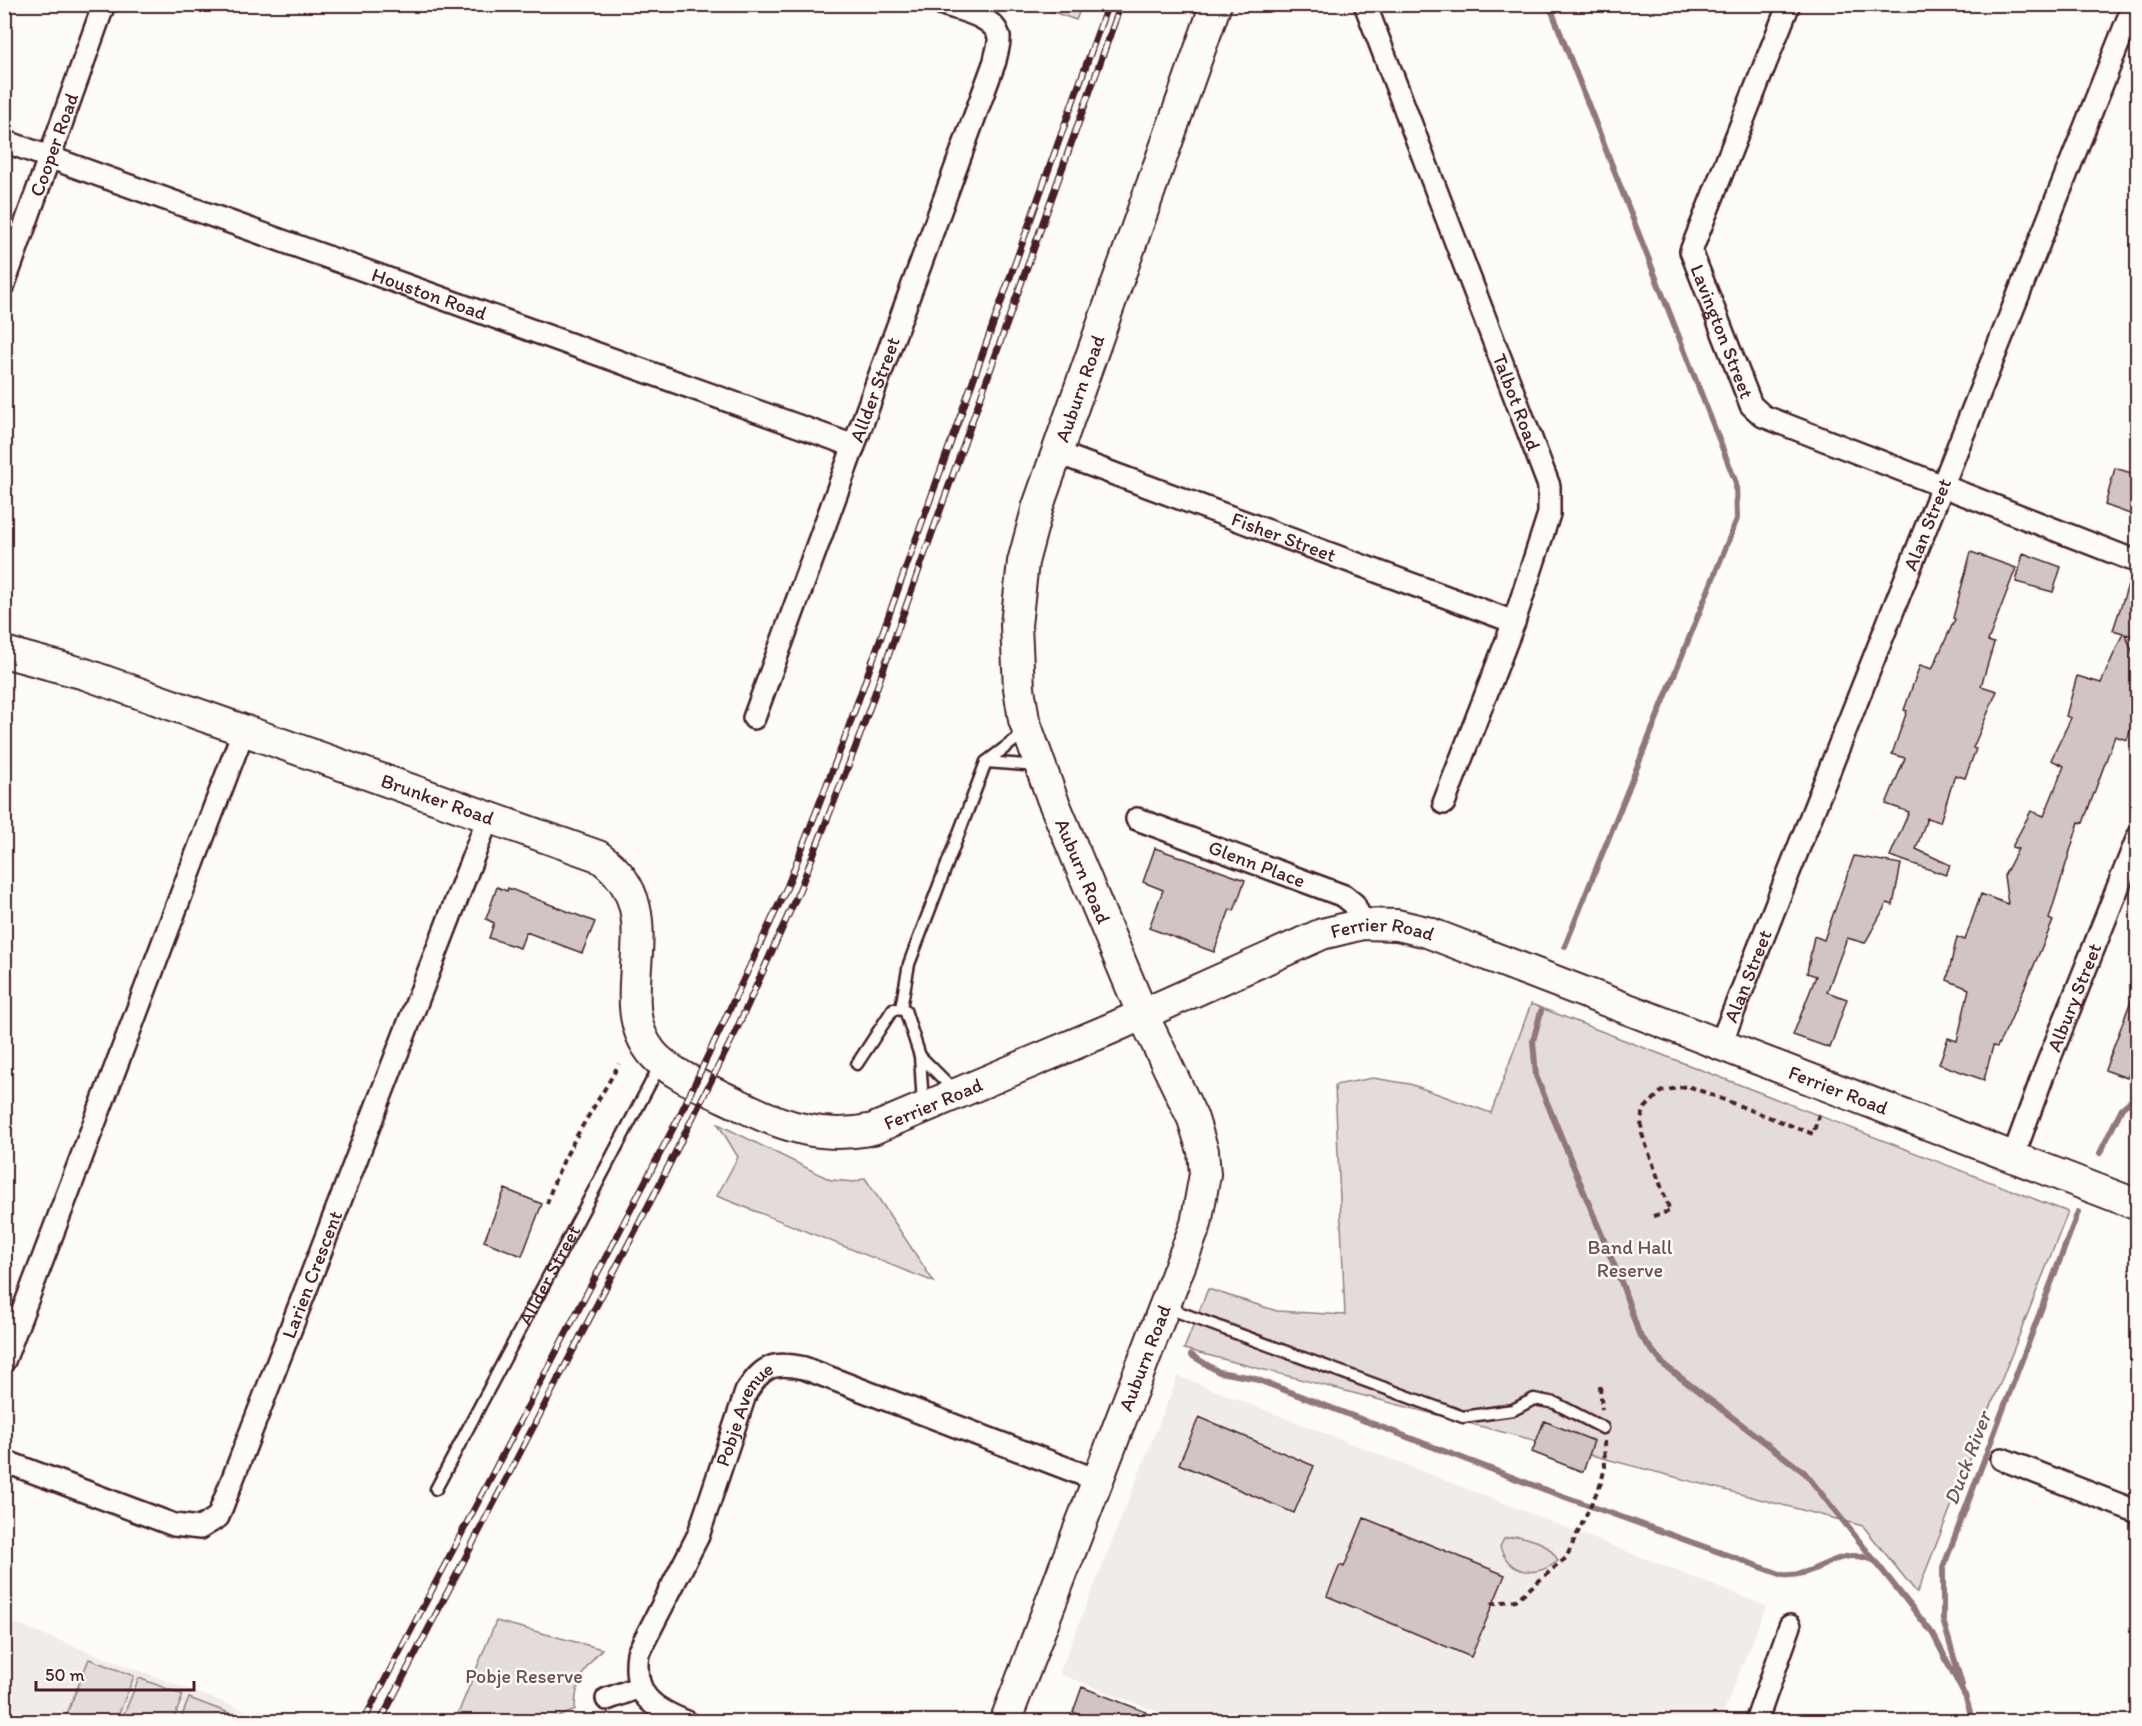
<svg xmlns="http://www.w3.org/2000/svg" width="2142" height="1726" viewBox="0 0 2142 1726" font-family="Itim,sans-serif">
<style>
.built{fill:#f0ece8}
.green{fill:#e3dcda;stroke:#967e82;stroke-width:1.5}
.lines{fill:none;stroke-linecap:round;stroke-linejoin:round}
.stream{stroke:#91777b;stroke-width:6}
.building{fill:#d0c5c4;stroke:#4a1f2b;stroke-width:1.5}
.lane-casing{stroke:#4a1f2b;stroke-width:15}
.street-casing{stroke:#4a1f2b;stroke-width:26}
.secondary-casing{stroke:#4a1f2b;stroke-width:34}
.path{stroke:#4a1f2b;stroke-width:4;stroke-dasharray:6 4.5;stroke-linecap:butt}
.lane{stroke:#fdfcf7;stroke-width:10}
.street{stroke:#fdfcf7;stroke-width:21}
.secondary{stroke:#fdfcf7;stroke-width:30}
.rail-casing{stroke:#4a1f2b;stroke-width:7}
.rail{stroke:#fdfcf7;stroke-width:4.5;stroke-dasharray:14;stroke-linecap:butt}
.labels{text-anchor:middle;dominant-baseline:central;stroke-width:5;stroke-linejoin:round;paint-order:stroke}
.street-label{font-size:20px;fill:#4a1f2b;stroke:#fdfcf7}
.park-label{font-size:20px;fill:#704e57;stroke:#fdfcf7}
.water-label{font-size:21px;font-style:italic;fill:#73525a;stroke:#fdfcf7}
</style>
<rect width="100%" height="100%" fill="#fdfcf7"/>
<filter id="ink" filterUnits="userSpaceOnUse"><feTurbulence type="fractalNoise" baseFrequency=".0167" numOctaves="2"/><feDisplacementMap in="SourceGraphic" scale="12" xChannelSelector="R" yChannelSelector="G"/><feConvolveMatrix kernelMatrix="1 2 1 2 8 2 1 2 1" color-interpolation-filters="sRGB"/></filter>
<g filter="url(#ink)">
<!-- built -->
<path class="built" d="M1178,1376L1766,1606L1720,1721H1183L1059,1674Z
M5,1620L273,1721H5Z"/>
<!-- green -->
<path class="green" d="M1033,5H1082L1076,20Z
M1531,1004L2068,1212L1917,1593L1863,1526L1184,1349L1208,1289L1277,1311L1345,1315L1335,1085L1373,1078L1410,1084L1491,1113Z
M718,1124L831,1180L855,1182L865,1178L934,1282L717,1196L738,1157Z
M1518,1536C1536,1540 1549,1543 1558,1561C1536,1578 1510,1575 1500,1547L1504,1539Z
M496,1621L602,1649C584,1667 575,1684 575,1710L549,1721H455Z
M89,1659L134,1676L116,1721H64Z
M139,1678L183,1695L173,1721H121Z
M189,1698L234,1715L231,1721H180Z"/>
<g class="lines">
<!-- stream -->
<path class="stream" d="M1549,4L1736,483L1737,519L1565,946
M1541,1011L1533,1041L1536,1076L1622,1284L1639,1334L1664,1365L1805,1473L1933,1634L1965,1696
M2100,1153L2122,1108L2138,1095
M1191,1355L1219,1372L1253,1378L1543,1489L1783,1575C1819,1578 1835,1545 1873,1560
M1962,1685L1943,1620V1568L2078,1212
M1965,1695L1973,1722"/>
</g>
<!-- building -->
<path class="building" d="M2115,468L2138,475V517L2105,505Z
M1971,552L2016,568L1988,641L1994,643L1981,686L1997,691L1973,748L1976,749L1965,778L1955,775L1940,822L1927,818L1916,849L1950,865L1946,875L1890,856L1909,812L1886,804L1905,758L1892,754L1907,711L1904,710L1920,665L1932,669L1955,619L1953,618Z
M2023,553L2061,567L2053,592L2016,582Z
M2132,573L2138,574V637L2125,634L2138,665V707L2127,740L2115,736L2083,823L2079,822L2049,919L2053,921L2008,1026L1997,1047L1993,1046L1984,1080L1939,1064L1948,1038L1957,1041L1969,989L1947,980L1957,937L1965,940L1981,894L2008,904L2004,876L2018,849L2012,847L2031,811L2044,816L2064,766L2051,760L2071,718L2066,716L2077,676L2101,683L2123,633L2113,630Z
M1155,848L1245,880L1234,911L1230,909L1214,952L1149,928L1163,890L1143,882Z
M1854,856L1901,864L1893,905L1887,903L1865,943L1847,938L1827,992L1847,999L1830,1048L1793,1035L1816,976L1807,973L1814,936L1824,940Z
M497,887L507,891L508,888L595,922L582,953L526,932L520,948L489,938L494,923L486,919Z
M2136,987L2138,1054L2127,1078L2105,1070Z
M505,1189L542,1204L522,1256L484,1241Z
M1199,1417L1314,1466L1294,1513L1179,1464Z
M1544,1421L1594,1441L1583,1472L1532,1452Z
M1364,1518L1505,1575L1471,1657L1327,1596L1340,1565L1344,1567Z
M1082,1687L1146,1712L1143,1722H1128L1109,1715L1107,1722H1097L1073,1712Z"/>
<g class="lines">
<defs>
<g id="lane">
<path d="M986,762L1037,766"/>
<path d="M901,1008L909,964L986,762L1027,731"/>
<path d="M920,1056L956,1092"/>
<path d="M857,1064L893,1009L905,1010L920,1056L923,1105"/>
<path d="M1165,1307L1463,1417L1513,1410L1534,1399L1555,1403L1603,1428"/>
<path id="s1" d="M436,1489L660,1065"/>
</g>
<g id="street">
<path id="s2" d="M1365,4L1549,486V514L1514,622L1444,803"/>
<path id="s3" d="M1789,4L1691,251L1751,405L1763,416L2138,562"/>
<path id="s4" d="M4,141L854,446"/>
<path id="s5" d="M4,284L104,4"/>
<path id="s6" d="M1055,452L1514,622"/>
<path id="s7" d="M754,718L995,61C996,54 1000,44 999,37C995,16 959,10 943,4"/>
<path id="s8" d="M1137,819L1344,896L1354,904L1363,924"/>
<path id="s9" d="M1721,1043L2134,4"/>
<path id="s10" d="M2013,1157L2043,1075L2138,837"/>
<path d="M4,1361L243,732"/>
<path d="M2002,1459L2138,1512"/>
<path id="s11" d="M4,1461L174,1525L200,1528L218,1517L488,818"/>
<path d="M607,1699L640,1687"/>
<path id="s12" d="M687,1722C651,1708 632,1694 638,1653L698,1536L746,1392C763,1366 773,1361 804,1368L1097,1480"/>
<path d="M1756,1722L1790,1626"/>
</g>
<g id="secondary">
<path id="s13" d="M4,652L85,674L598,856C677,910 605,995 652,1053C670,1075 716,1093 742,1106C784,1127 825,1140 873,1129L1110,1029L1322,934L1363,924L1397,925L1427,932L2138,1205"/>
<path id="s14" d="M1005,1722L1196,1224L1205,1174L1203,1151L1193,1119L1142,1013L1052,798L1024,720L1019,688L1016,625L1023,562L1038,506L1216,4"/>
</g>
</defs>
<!-- lane casing -->
<use href="#lane" class="lane-casing"/>
<!-- street casing -->
<use href="#street" class="street-casing"/>
<!-- secondary casing -->
<use href="#secondary" class="secondary-casing"/>
<!-- path -->
<path class="path" d="M547,1204C561,1153 594,1110 619,1064
M1653,1216L1670,1211L1642,1134L1641,1119L1645,1108L1662,1091L1688,1086L1813,1134L1820,1111
M1600,1386L1602,1409
M1491,1604L1516,1600L1566,1558L1601,1483L1605,1467L1604,1441"/>
<!-- lane -->
<use href="#lane" class="lane"/>
<!-- street -->
<use href="#street" class="street"/>
<!-- secondary -->
<use href="#secondary" class="secondary"/>
<defs>
<path id="rail" d="M363,1722L680,1115L787,887L844,740L1108,4
M380,1722L659,1185L735,1033L799,891L856,746L1121,4"/>
</defs>
<!-- rail casing -->
<use href="#rail" class="rail-casing"/>
<!-- rail -->
<use href="#rail" class="rail"/>
</g>
</g>
<g class="labels">
<!-- street labels -->
<g class="street-label">
<text stroke="none"><textPath href="#s5" startOffset="148">Cooper Road</textPath></text>
<text stroke="none"><textPath href="#s4" startOffset="452">Houston Road</textPath></text>
<text stroke="none"><textPath href="#s3" startOffset="352">Lavington Street</textPath></text>
<text stroke="none"><textPath href="#s14" startOffset="1416">Auburn Road</textPath></text>
<text stroke="none"><textPath href="#s7" startOffset="350">Allder Street</textPath></text>
<text stroke="none"><textPath href="#s2" startOffset="426">Talbot Road</textPath></text>
<text stroke="none"><textPath href="#s9" startOffset="558">Alan Street</textPath></text>
<text stroke="none"><textPath href="#s6" startOffset="244">Fisher Street</textPath></text>
<text stroke="none"><textPath href="#s13" startOffset="458">Brunker Road</textPath></text>
<text stroke="none"><textPath href="#s8" startOffset="128">Glenn Place</textPath></text>
<text transform="translate(1083 871) rotate(67)">Auburn Road</text>
<text stroke="none"><textPath href="#s13" startOffset="1635">Ferrier Road</textPath></text>
<text stroke="none"><textPath href="#s9" startOffset="72">Alan Street</textPath></text>
<text stroke="none"><textPath href="#s10" startOffset="171">Albury Street</textPath></text>
<text stroke="none"><textPath href="#s13" startOffset="2121">Ferrier Road</textPath></text>
<text stroke="none"><textPath href="#s13" startOffset="1149">Ferrier Road</textPath></text>
<text stroke="none"><textPath href="#s11" startOffset="489">Larien Crescent</textPath></text>
<text stroke="none"><textPath href="#s1" startOffset="242">Allder Street</textPath></text>
<text stroke="none"><textPath href="#s14" startOffset="390">Auburn Road</textPath></text>
<text stroke="none"><textPath href="#s12" startOffset="357">Pobje Avenue</textPath></text>
</g>
<!-- park labels -->
<g class="park-label">
<text x="1630" y="1247">Band Hall<tspan x="1630" dy="23">Reserve</tspan></text>
<text x="524" y="1676">Pobje Reserve</text>
</g>
<!-- water labels -->
<g class="water-label">
<text transform="translate(1967 1458) rotate(-69)">Duck River</text>
</g>
</g>
<!-- margin -->
<rect width="2142" height="1726" fill="none" stroke="#fdfcf7" stroke-width="24"/>
<rect x="12" y="12" width="2118" height="1702" fill="none" stroke="#4a1f2b" stroke-width="2" filter="url(#ink)"/>
<!-- scale -->
<path d="M36 1681v9h158v-9" fill="none" stroke="#4a1f2b" stroke-width="3"/>
<text x="45" y="1681" font-size="18" fill="#4a1f2b" stroke="#fdfcf7" stroke-width="4.5" paint-order="stroke">50 m</text>
</svg>
